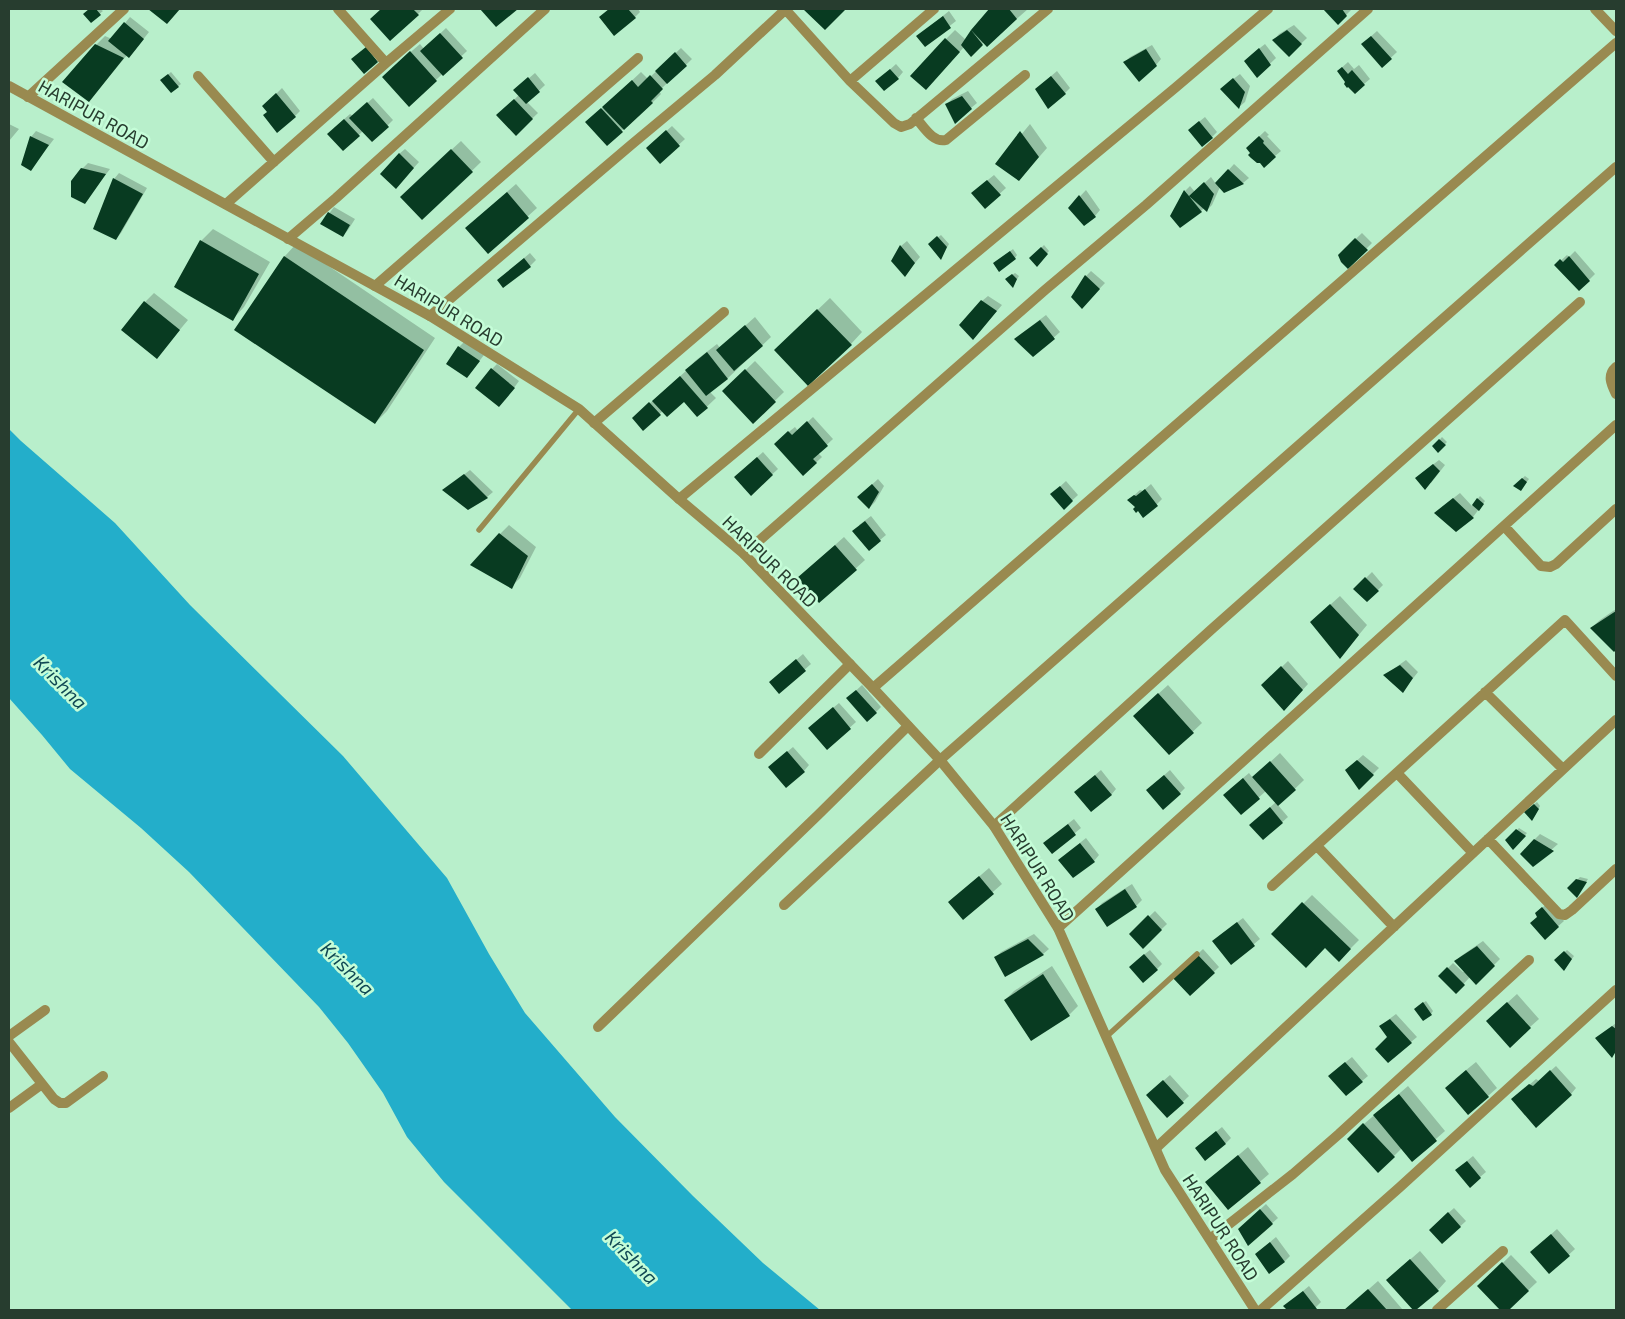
<svg xmlns="http://www.w3.org/2000/svg" width="1625" height="1319" viewBox="0 0 1625 1319" font-family="'Exo 2',sans-serif">
<style>
.water{fill:#23aeca}
.shadow{fill:#0003}
.building{fill:#083b21}
.lines{fill:none;stroke-linecap:round;stroke-linejoin:round}
.service{stroke:#998a50;stroke-width:5.5}
.minor{stroke:#998a50;stroke-width:10}
.tertiary{stroke:#998a50;stroke-width:10}
.labels{text-anchor:middle;dominant-baseline:central;stroke-width:5;stroke-linejoin:round;paint-order:stroke}
.street-label{font-size:18px;fill:#273d2f;stroke:#c5fdd8}
.water-label{font-size:19px;font-style:italic;fill:#104854;stroke:#c5fdd8}
</style>
<rect width="100%" height="100%" fill="#b8efcb"/>
<!-- water -->
<path class="water" d="M9,429L21,441L115,523L190,605L343,756L447,878L489,954L525,1013L615,1117L693,1196L763,1263L820,1310H572L444,1182L407,1137L383,1093L348,1043L319,1007L189,872L141,828L70,769L42,735L9,698Z"/>
<!-- shadow -->
<path class="shadow" d="M91,9H100L103,11L91,21L85,14Z
M382,9H423L418,14L371,19Z
M609,9H638L640,12L635,17H600Z
M990,9H1028L987,45L984,42L972,55L964,47L934,80L946,39L955,30L966,40Z
M1325,9H1352L1338,23Z
M949,11L956,21L925,45L918,36Z
M130,17L149,32L134,51L127,55L89,101L96,45L105,36L112,39Z
M1294,25L1307,38L1289,55L1274,40L1279,34Z
M446,28L467,51L409,105L392,68L420,44L424,49Z
M1377,31L1397,52L1382,66L1368,39Z
M1265,44L1276,58L1257,76L1251,55Z
M1152,45L1161,59L1156,65L1125,62L1130,57Z
M681,48L692,59L659,91L661,94L653,102L607,144L593,117L641,72L648,79Z
M1348,62L1354,69L1359,65L1370,79L1364,84L1347,82L1338,71Z
M896,64L903,72L898,78L883,76Z
M1057,71L1070,88L1065,93L1043,83Z
M171,72L181,84L172,91L164,78Z
M535,73L545,85L527,102L538,113L516,134L498,115L519,95L521,85Z
M1240,74L1250,86L1245,102L1239,107L1228,83Z
M282,88L300,111L295,116L268,112L264,106Z
M968,91L977,103L971,108L946,105L952,99Z
M373,98L393,120L372,141L363,131L343,150L334,128L350,114L353,116Z
M1205,117L1217,132L1212,137L1195,125Z
M9,124L19,129L9,141Z
M1030,124L1047,148L1019,180L997,164Z
M672,126L685,139L660,162L653,143Z
M36,131L54,139L31,169V137Z
M1265,131L1269,135L1267,136L1281,151L1275,156L1252,153L1247,148Z
M461,141L481,162L422,219L410,188Z
M405,149L419,162L401,182L399,154Z
M88,163L110,169L85,202L82,169Z
M1234,164L1249,178L1243,183L1224,192L1220,187L1212,205L1207,210L1204,208L1201,211L1185,191L1190,186L1195,192L1211,177L1216,184Z
M119,173L147,188L121,233L116,239L114,179Z
M994,175L1006,188L985,207L978,188Z
M516,184L537,208L488,252L476,219Z
M1086,190L1100,210L1095,216L1069,208Z
M334,207L355,219L348,230L343,236L322,223Z
M213,229L270,262L244,307L233,319L201,241Z
M1362,233L1372,243L1348,267L1339,255Z
M941,235L949,244L941,258L932,242Z
M907,241L920,257L910,269L892,261L901,246Z
M296,244L435,338L387,411L375,423L236,329L285,256Z
M1044,245L1049,251L1037,265L1031,258Z
M1013,249L1017,255L1015,258L997,261Z
M1575,251L1595,274L1579,290L1556,265L1567,255L1569,257Z
M530,253L536,260L530,266L498,280Z
M1091,271L1105,283L1082,307L1086,276Z
M1015,273L1019,276L1013,286L1009,277Z
M154,293L188,320L157,357L145,302Z
M988,296L1002,305L979,332L982,301Z
M830,298L862,332L851,344L787,339Z
M1046,315L1060,332L1034,355L1021,334Z
M755,317L771,337L728,378L710,392L716,398L697,416L684,401L663,411L643,429L639,413L687,370L695,361L717,344L720,348Z
M465,341L484,355L467,377L459,347Z
M755,361L784,392L753,422L724,391Z
M497,364L519,381L505,400L492,369Z
M813,417L833,439L818,453L822,457L803,475L781,438L795,427L798,431Z
M1442,437L1447,442L1438,451L1434,446Z
M763,452L778,469L751,494L742,471Z
M1439,460L1445,465L1431,483L1422,473Z
M470,470L493,492L487,497L444,490Z
M1525,476L1529,479L1523,487L1517,483Z
M878,479L884,486L875,502L869,508L865,491Z
M1066,481L1078,495L1064,508L1052,494Z
M1151,484L1162,499L1156,505L1137,507L1129,500L1140,490L1143,491Z
M1460,493L1472,506L1480,496L1485,501L1473,517L1442,507Z
M871,516L886,535L880,540L859,525Z
M509,525L536,547L520,578L511,587L500,534Z
M844,537L865,560L820,601L808,569Z
M1372,572L1383,585L1367,601L1355,589Z
M1340,596L1367,625L1348,648L1320,614Z
M1616,609V648L1614,651L1591,628L1600,620Z
M803,654L811,664L779,692L777,677Z
M1406,660L1418,672L1403,691L1385,675Z
M1288,661L1308,684L1290,704L1263,685Z
M862,685L881,707L868,720L848,698Z
M1168,685L1202,723L1169,754L1144,707Z
M839,703L856,722L827,748L815,723Z
M793,747L809,765L804,771L775,762Z
M1280,753L1304,780L1278,805L1288,817L1263,839L1257,819L1276,802L1266,791L1241,813L1230,789L1249,773L1253,778Z
M1363,755L1379,768L1359,788L1352,765Z
M1101,770L1116,789L1111,795L1082,786Z
M1170,770L1185,788L1180,793L1153,785Z
M1537,802L1540,806L1534,817L1528,810Z
M1074,819L1081,828L1052,852L1050,838Z
M1519,828L1527,833L1513,848L1507,840Z
M1540,834L1558,844L1533,866L1535,839Z
M1086,838L1099,855L1094,861L1066,854Z
M989,868L1002,884L963,918L959,894Z
M1580,877L1588,879L1577,897L1569,888Z
M1132,884L1142,900L1136,906L1107,925L1097,909L1102,903Z
M1312,895L1359,940L1339,960L1326,947L1273,934Z
M1549,902L1564,921L1545,938L1539,916L1542,908Z
M1155,911L1167,924L1143,947L1131,934Z
M1243,918L1260,939L1231,963L1219,936Z
M1034,934L1049,949L1043,954L996,957L1001,952Z
M1483,941L1500,959L1476,983L1470,977L1456,992L1440,976L1453,963L1463,972L1465,971L1456,961L1461,956Z
M1203,949L1219,967L1190,995L1174,977Z
M1150,950L1162,964L1157,969L1136,961Z
M1567,950L1574,956L1564,970L1556,960Z
M1052,966L1078,1006L1069,1015L1031,1040L1005,1000L1014,991Z
M1517,994L1539,1019L1530,1027L1496,1013Z
M1426,1001L1433,1011L1431,1014L1418,1006Z
M1396,1014L1417,1037L1411,1042L1388,1037L1380,1026Z
M1616,1023V1052L1612,1056L1597,1038Z
M1352,1057L1368,1076L1362,1081L1336,1070Z
M1476,1062L1497,1088L1488,1096L1455,1079Z
M1556,1066L1576,1088L1571,1094H1519L1536,1079L1539,1081Z
M1170,1075L1189,1096L1167,1117L1153,1090Z
M1408,1086L1445,1131L1412,1160L1402,1148L1394,1156L1357,1130Z
M1222,1127L1231,1138L1226,1143H1202Z
M1248,1147L1269,1174L1228,1209L1207,1182Z
M1473,1156L1486,1172L1480,1177L1462,1165Z
M1266,1204L1278,1218L1248,1244L1239,1229Z
M1454,1208L1466,1221L1442,1243L1436,1224Z
M1557,1229L1575,1249L1549,1273L1537,1247Z
M1276,1237L1290,1256L1285,1261L1256,1254Z
M1420,1251L1446,1281L1438,1290L1397,1271Z
M1511,1255L1537,1282L1507,1310H1502L1479,1286Z
M1378,1281L1403,1310H1345L1353,1303Z
M1309,1286L1321,1302L1313,1310H1288L1285,1306Z"/>
<!-- building -->
<path class="building" d="M89,9H96L101,15L91,23L83,14Z
M148,9H180L167,24Z
M381,9H413L419,15L390,41L370,19Z
M480,9H518L496,27Z
M609,9H628L636,18L614,36L599,17Z
M803,9H846L825,30Z
M989,9H1009L1017,19L987,47L971,30L983,45L971,57L961,45L971,30Z
M1323,9H1342L1347,16L1338,25Z
M943,16L951,28L925,47L916,36Z
M124,22L144,39L129,58L108,41Z
M1287,30L1302,44L1289,57L1272,40Z
M440,33L463,58L443,76L420,51Z
M1371,36L1392,59L1382,68L1361,44Z
M945,38L960,52L926,90L910,76Z
M95,44L124,58L89,102L62,82Z
M366,47L378,62L364,74L351,59Z
M1259,48L1271,65L1257,78L1244,61Z
M1146,49L1157,66L1139,82L1123,62Z
M410,51L437,81L409,107L382,77Z
M675,52L687,66L667,84L655,71Z
M1342,67L1348,74L1352,70L1365,85L1355,94L1348,87L1347,88L1344,84L1345,82L1337,71Z
M890,69L899,79L884,91L875,81Z
M168,74L179,87L171,93L160,80Z
M650,75L663,89L651,101L653,103L624,130L602,107L632,80L638,87Z
M1051,76L1066,94L1048,109L1035,89Z
M528,77L540,92L526,104L513,90Z
M1233,78L1245,92L1239,109L1220,89Z
M276,93L296,117L277,133L263,115L267,112L262,106Z
M962,96L972,109L955,124L945,104Z
M514,99L533,119L516,136L496,115Z
M367,102L389,127L372,142L349,118Z
M601,108L623,132L607,146L585,122Z
M344,119L360,136L343,151L327,134Z
M1199,121L1213,138L1202,147L1188,130Z
M666,130L680,146L660,164L646,148Z
M1020,131L1039,157L1019,181L995,164Z
M30,136L49,145L31,171L21,165Z
M1259,136L1264,141L1263,143L1276,157L1264,168L1260,163H1257L1251,158L1248,155L1250,153L1246,148Z
M451,149L473,172L422,220L400,197Z
M399,153L414,168L396,189L380,174Z
M81,168L106,174L85,204L71,197V181Z
M1228,169L1244,184L1224,193L1215,183Z
M113,178L143,194L116,240L93,229Z
M987,180L1001,195L985,209L971,193Z
M1204,182L1214,194L1207,212L1189,196L1202,212L1180,228L1170,216L1184,190L1189,196Z
M507,192L529,218L488,254L465,228Z
M1079,195L1096,217L1084,226L1068,208Z
M328,212L350,225L343,237L320,224Z
M937,236L947,247L941,260L928,244Z
M1355,238L1368,250L1348,269L1341,262L1338,255Z
M200,240L259,274L233,321L174,287Z
M900,245L915,263L905,277L891,261Z
M1041,247L1048,254L1037,267L1029,258Z
M1010,251L1016,259L999,272L993,263Z
M284,256L424,350L375,424L234,330Z
M1569,256L1590,281L1579,291L1554,265L1560,259L1563,262Z
M524,258L531,267L503,288L497,280Z
M1012,274L1017,279L1013,288L1005,279Z
M1085,275L1100,289L1082,309L1071,297Z
M981,300L997,311L973,340L959,325Z
M144,301L180,330L157,359L121,330Z
M817,309L852,345L808,386L774,350Z
M1040,320L1055,339L1033,357L1014,339Z
M745,325L763,346L734,371L716,350Z
M458,346L480,361L467,378L446,364Z
M707,352L728,379L706,396L685,370Z
M491,368L515,388L499,407L475,388Z
M745,369L776,402L753,424L722,391Z
M680,376L708,408L697,417L684,402L667,417L652,401Z
M649,402L661,415L643,431L632,418Z
M807,421L828,446L813,459L817,463L803,476L774,444L788,431L792,435Z
M1439,439L1446,445L1438,453L1432,446Z
M757,457L773,475L751,496L734,477Z
M1433,464L1440,471L1425,490L1415,478Z
M464,474L488,498L468,510L442,490Z
M1522,478L1527,482L1521,491L1513,486Z
M872,484L879,492L869,509L857,497Z
M1060,486L1073,501L1064,510L1050,494Z
M1145,489L1158,506L1143,518L1138,511L1136,513L1133,509L1135,507L1127,500L1134,495L1136,496Z
M1453,498L1474,518L1456,532L1434,513Z
M1477,498L1484,504L1479,511L1472,505Z
M865,521L881,541L869,551L852,531Z
M499,533L528,556L512,589L470,565Z
M835,545L857,570L819,603L797,578Z
M1365,577L1379,591L1367,602L1353,589Z
M1330,604L1359,635L1340,659L1310,622Z
M1616,611V650L1614,652L1590,628Z
M796,659L806,671L779,694L769,682Z
M1400,665L1413,678L1403,693L1383,675Z
M1281,666L1303,690L1284,711L1261,685Z
M856,690L877,713L867,722L846,698Z
M1158,693L1194,733L1169,755L1133,716Z
M833,707L851,729L827,750L808,728Z
M787,751L805,772L786,788L768,767Z
M1357,760L1374,775L1359,790L1345,770Z
M1270,761L1296,790L1278,806L1252,777Z
M1095,775L1112,795L1091,812L1074,792Z
M1164,775L1181,794L1163,810L1146,790Z
M1243,778L1260,799L1241,815L1223,795Z
M1534,804L1539,809L1532,821L1524,812Z
M1270,807L1283,823L1263,840L1249,825Z
M1068,824L1076,835L1052,854L1043,843Z
M1516,829L1526,836L1513,850L1505,840Z
M1534,839L1554,851L1533,867L1520,854Z
M1080,843L1095,862L1073,878L1058,860Z
M979,876L994,894L963,920L948,902Z
M1576,879L1587,882L1577,898L1567,888Z
M1125,889L1137,907L1107,927L1095,909Z
M1302,902L1351,949L1339,962L1325,948L1306,968L1271,934Z
M1542,907L1559,927L1545,940L1530,923L1537,917L1535,913Z
M1148,915L1162,930L1143,949L1129,934Z
M1237,922L1255,946L1231,965L1212,941Z
M1028,939L1044,955L1005,977L994,957Z
M1477,946L1495,966L1476,985L1454,961Z
M1564,951L1572,959L1564,971L1554,960Z
M1144,954L1158,970L1143,983L1129,967Z
M1197,954L1215,973L1190,996L1172,977Z
M1447,967L1465,985L1456,994L1438,976Z
M1043,974L1070,1016L1031,1041L1004,1000Z
M1423,1002L1432,1015L1423,1021L1414,1009Z
M1507,1002L1531,1028L1510,1048L1486,1021Z
M1390,1019L1412,1043L1388,1063L1375,1049L1387,1037L1379,1026Z
M1612,1026L1616,1029V1051L1612,1058L1595,1038Z
M1345,1062L1363,1082L1346,1096L1328,1076Z
M1466,1070L1489,1097L1468,1115L1445,1088Z
M1550,1070L1572,1095L1536,1128L1511,1099L1529,1084L1533,1086Z
M1163,1080L1184,1103L1167,1118L1146,1095Z
M1399,1094L1437,1141L1412,1162L1373,1115Z
M1363,1123L1395,1157L1378,1173L1347,1139Z
M1216,1131L1226,1144L1205,1161L1195,1148Z
M1238,1155L1261,1183L1228,1210L1205,1182Z
M1467,1161L1481,1178L1470,1188L1455,1170Z
M1260,1209L1273,1224L1248,1246L1238,1229Z
M1448,1212L1461,1227L1442,1244L1429,1230Z
M1551,1234L1570,1256L1549,1274L1530,1252Z
M1270,1242L1285,1262L1269,1274L1255,1254Z
M1410,1259L1439,1291L1416,1310H1413L1386,1280Z
M1502,1262L1529,1291L1509,1310H1500L1477,1286Z
M1368,1289L1387,1310H1344Z
M1303,1291L1317,1309L1315,1310H1287L1283,1306Z"/>
<g class="lines">
<!-- service -->
<path class="service" d="M479,530L579,409
M1106,1037L1197,954"/>
<!-- minor -->
<path class="minor" d="M338,9L386,63
M785,9L850,81L894,123L901,127L910,124L1048,9
M1595,9L1616,31
M198,76L274,162
M850,81L934,9
M28,97L124,9
M916,118C924,127 933,143 946,140L1025,75
M226,204L386,63L450,9
M288,239L336,198L545,9
M375,286L638,58
M430,316L631,145L715,75L786,9
M1616,367C1607,375 1611,384 1616,394
M594,423L724,312
M679,499L1175,88L1268,9
M1504,526L1541,566L1550,567L1556,564L1616,509
M744,554L1045,290L1146,205L1368,9
M873,688L1616,43
M1485,692L1563,769
M759,754L850,664
M1397,773L1473,853
M994,826L1213,628L1580,302
M1488,839L1559,914L1565,915L1572,910L1616,869
M1317,846L1394,927
M1272,886L1565,620L1616,676
M784,905L940,760L1616,167
M1058,928L1616,425
M598,1027L818,815L908,726
M9,1036L45,1010
M9,1042L54,1099L60,1103H66L103,1076
M9,1108L42,1084
M1156,1148L1616,720
M1210,1239L1293,1174L1339,1134L1529,960
M1261,1310L1400,1187L1616,990
M1437,1310L1503,1251"/>
<!-- tertiary -->
<path class="tertiary" d="M9,86L430,316L579,409L679,499L744,554L873,688L940,760L994,826L1058,928L1165,1170L1255,1310"/>
</g>
<g class="labels">
<!-- street labels -->
<g class="street-label">
<text transform="translate(94 114) rotate(29)">HARIPUR ROAD</text>
<text transform="translate(449 310) rotate(31)">HARIPUR ROAD</text>
<text transform="translate(770 561) rotate(44)">HARIPUR ROAD</text>
<text transform="translate(1038 867) rotate(58)">HARIPUR ROAD</text>
<text transform="translate(1221 1227) rotate(57)">HARIPUR ROAD</text>
</g>
<!-- water labels -->
<g class="water-label">
<text transform="translate(61 682) rotate(45)">Krishna</text>
<text transform="translate(348 968) rotate(45)">Krishna</text>
<text transform="translate(632 1257) rotate(46)">Krishna</text>
</g>
</g>
<!-- border -->
<rect width="1625" height="1319" fill="none" stroke="#273d2f" stroke-width="20"/>
</svg>
